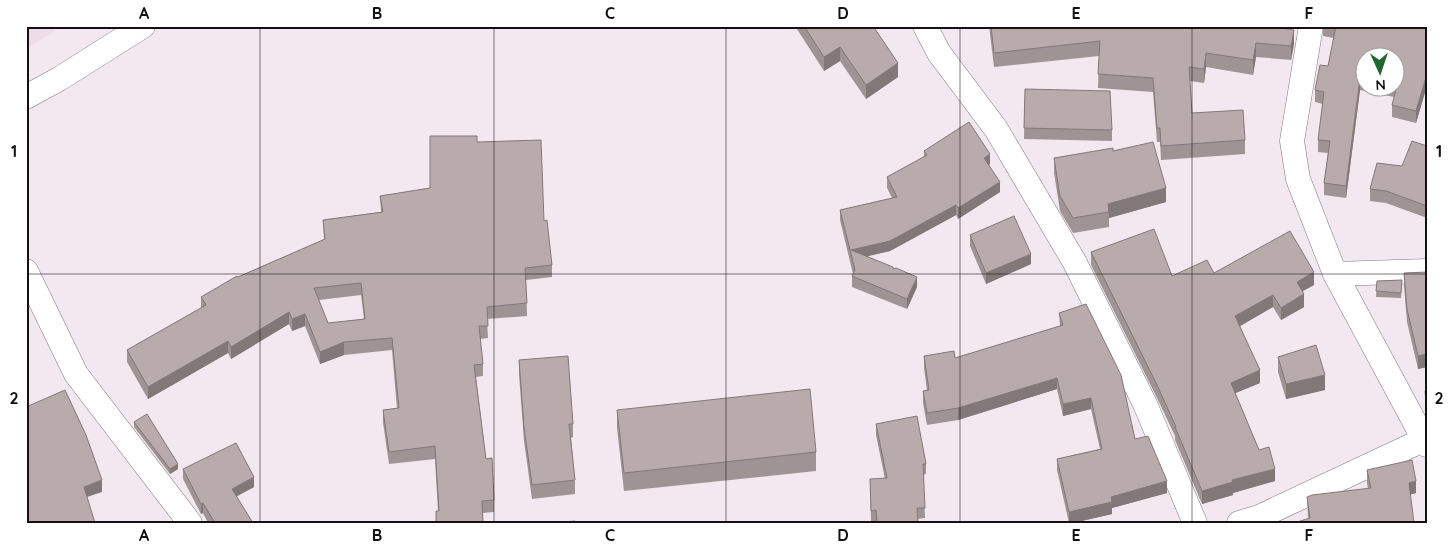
<svg xmlns="http://www.w3.org/2000/svg" width="1453" height="549" viewBox="0 0 1453 549" font-family="Quicksand,sans-serif">
<style>
.built{fill:#eedce9}
.lines{fill:none;stroke-linecap:round;stroke-linejoin:round}
.minor-casing{stroke:#82787f;stroke-width:25}
.minor{stroke:#fff;stroke-width:24}
.wall{fill:#9f9394;fill-rule:evenodd}
.shaded-wall{fill:#827878}
.building{fill:#b9abac;stroke:#827878;fill-rule:evenodd}
.grid{fill:none;stroke:#141013;stroke-width:1;stroke-opacity:0.55}
.neatline{fill:none;stroke:#141013;stroke-width:2}
.grid-label{font-size:16px;text-anchor:middle;font-weight:bold;fill:#141013}
</style>
<rect width="100%" height="100%" fill="#f3e8f0"/>
<!-- built -->
<path class="built" d="M26,26H63L26,49Z"/>
<g class="lines">
<defs>
<path id="minor" d="M925,26L939,53L996,129L1074,261L1145,404L1195,523
M1311,26L1292,141L1298,179L1335,274L1427,445
M26,97L59,79L143,26
M26,271L76,374L190,523
M1335,274L1427,271
M1239,523L1259,517L1423,440"/>
</defs>
<!-- minor casing -->
<use href="#minor" class="minor-casing"/>
<!-- minor -->
<use href="#minor" class="minor"/>
</g>
<!-- wall -->
<path class="wall" d="M795,26H875V31L898,77L866,99L840,61L824,71Z
M989,26H1269L1294,44L1291,60L1256,57L1253,75L1206,67L1204,83L1190,81L1192,113L1245,140V154L1161,160L1160,142H1157L1153,92L1098,88L1099,56L994,67Z
M1323,26H1427V89H1426L1416,123L1392,117V105L1394,97L1360,90L1346,198L1324,195V183L1328,153L1318,152V140L1323,104L1315,102V90L1328,66L1334,38L1323,36ZM1366,58H1396V88H1366Z
M1025,89L1112,130V141L1024,139Z
M477,142L544,221L552,265V277L526,280L527,316L487,319L488,338L480,339L483,364V376L476,377L486,459L494,500V512L483,513V523H436V511H438L435,459L389,464L383,423V410L397,409L392,350L344,355L320,364L305,326L292,331L289,324L231,359L228,353L148,399L127,362V350L201,308V297L238,277L324,240L323,220L381,212L380,196L430,188ZM361,295L364,319L328,323L319,300Z
M1427,146V218L1386,203L1370,201V189L1402,166Z
M924,151L990,164L989,165L1000,192L958,219L956,215L890,251L867,256L894,269L917,287L907,309L852,287V276L853,274L840,220V210L892,198L887,188V177L924,157Z
M1113,151L1166,202L1109,218V227L1073,233L1060,211L1054,173V158Z
M970,235L1031,264L986,284L970,246Z
M1091,252L1172,276L1214,273L1314,285L1303,291L1304,307L1281,320L1273,307L1240,326L1260,383L1235,393L1259,450L1275,481L1233,493V495L1202,504L1175,440V436L1157,398L1091,265Z
M1427,272V367L1418,369L1407,322L1404,286V273Z
M1402,280L1401,298L1376,297L1377,281Z
M1059,313L1167,493L1112,508V514L1073,523H1069L1057,470V459L1100,449L1091,409L1063,416L1057,389L958,420L927,425L923,403V391H927L924,368V356L955,358L1060,327Z
M1278,357L1325,390L1286,399L1278,372Z
M519,360L573,424V437L571,438L575,480V494L532,499L524,441L519,374Z
M1425,391H1427V416L1425,404Z
M617,410L816,452V471L624,491L617,428Z
M134,422L178,469L170,474L134,427Z
M876,424L926,464V474L923,475L925,518L918,519V523H876V521H871L870,479H885L876,435Z
M183,469L254,487L236,496L253,523H208L203,513L201,514L183,479Z
M1367,470L1416,493L1308,519L1307,497L1368,489L1367,483Z"/>
<!-- shaded-wall -->
<path class="shaded-wall" d="M1294,30V44L1291,60V46Z
M1256,43V57L1253,75V60Z
M840,47V61L824,71V57Z
M1206,53V67L1204,83V69Z
M898,63V77L866,99V85Z
M1426,77V89L1416,123V111Z
M1360,78V90L1346,198V186Z
M990,154V164L984,168V158Z
M1000,182V192L958,219V208Z
M1166,188V202L1109,218L1108,204Z
M956,205V215L890,251L852,260L851,250Z
M1031,254V264L986,284V273Z
M1314,272V285L1297,294V282Z
M917,277V287L907,309V299Z
M1304,294V307L1281,320V308Z
M1273,295V307L1235,329V316Z
M289,312V324L231,359V347Z
M305,314V326L292,331V319Z
M228,341V353L148,399V387Z
M344,342V355L320,364V352Z
M1427,354V367L1418,369V356Z
M1260,370V383L1231,395V383Z
M1325,375V390L1286,399V384Z
M1057,378V389L958,420V408Z
M1091,398V409L1063,416V404Z
M178,464V469L170,474V469Z
M1275,469V481L1233,493V495L1202,504V491L1232,480Z
M254,477V487L232,499V489Z
M102,480V492L84,498V487Z
M1167,481V493L1112,508V514L1073,523H1069V512L1111,497Z
M1416,481V493L1409,495V483Z
M203,503V513L201,514V504Z"/>
<!-- building -->
<path class="building" d="M804,26H873L898,63L866,85L840,47L824,57Z
M991,26H1269L1294,30L1291,46L1256,43L1253,60L1206,53L1204,69L1189,67L1192,113L1243,110L1245,140L1161,146L1160,128H1157L1153,78L1098,74L1100,41L994,53Z
M1336,26H1427V77H1426L1416,111L1392,105L1397,86L1396,85V58H1366V79L1360,78L1346,186L1324,183L1330,141L1318,140L1324,92L1315,90L1320,65L1328,66Z
M1025,89L1110,91L1112,130L1024,128Z
M969,122L990,154L984,158L1000,182L958,208L956,205L890,241L851,250L893,267L894,269L896,268L917,277L907,299L852,276L855,270L840,210L897,197L887,177L927,155L924,151Z
M430,136H477V142L541,140L544,221L547,220L552,265L525,268L527,303L487,307L488,326H479L483,364L474,365L486,459L492,458L494,500L482,501L483,523H436V511H439L435,446L389,452L383,410L399,408L392,338L344,342L320,352L305,314L292,319L289,312L231,347L228,341L148,387L127,350L206,305L201,297L237,276L238,277L325,239L323,220L383,212L380,196L430,188ZM361,283L365,319L328,323L314,288Z
M1412,141L1427,146V206L1386,191L1370,189L1377,163L1402,166Z
M1153,142L1166,188L1108,204L1109,212L1073,218L1060,196L1054,158L1113,148V151Z
M1014,216L1031,254L986,273L970,235Z
M1154,229L1172,276L1207,260L1214,273L1290,231L1314,272L1297,282L1304,294L1281,308L1273,295L1235,316L1260,370L1231,383L1259,450L1269,447L1275,469L1232,480L1233,482L1202,491L1175,427H1176L1157,385L1091,252Z
M1427,272V354L1418,356L1407,309L1404,273Z
M1402,280L1401,293L1376,291L1377,281Z
M1086,304L1121,375L1135,439L1148,436L1167,481L1111,497L1112,502L1069,512L1057,459L1102,449L1091,398L1063,404L1057,378L958,408L927,413L923,391L929,390L924,356L954,351L955,358L1063,325L1059,313Z
M1316,345L1325,375L1286,384L1278,357Z
M568,356L573,424H569L575,480L532,485L524,427L519,360Z
M810,389L816,452L624,473L617,410Z
M65,390L86,435L102,480L84,487L95,523H26V407Z
M1425,391H1427V403L1426,402Z
M147,414L178,464L170,469L134,422Z
M917,416L926,464H923L925,508H917L918,523H877L876,510L871,511L870,479L887,478L876,424Z
M236,443L254,477L232,489L253,523H215L203,503L201,504L183,469Z
M1412,460L1416,481L1409,483L1414,523H1294L1310,518L1307,497L1312,495L1371,488L1367,470Z
M575,521V523H551Z"/>
<!-- grid -->
<path class="grid" d="M260,26V523M494,26V523M726,26V523M960,26V523M1192,26V523M26,274H1427"/>
<!-- border -->
<rect width="1453" height="549" fill="none" stroke="#ffffff" stroke-width="55"/>
<!-- north arrow -->
<g transform="translate(1380 72) rotate(177)"><circle r="24" fill="#ffffff" stroke="#a19fa1"/>
<path d="M0-4L9 19L0 12L-9 19Z" fill="#206631"/>
<text y="-8" font-size="14" font-weight="bold" text-anchor="middle" fill="#141013">N</text>
</g>
<rect x="28" y="28" width="1398" height="494" class="neatline"/>
<g class="grid-label">
<text x="144" y="19">A</text>
<text x="377" y="19">B</text>
<text x="610" y="19">C</text>
<text x="843" y="19">D</text>
<text x="1076" y="19">E</text>
<text x="1309" y="19">F</text>
<text x="14" y="157">1</text>
<text x="1439" y="157">1</text>
<text x="14" y="404">2</text>
<text x="1439" y="404">2</text>
<text x="144" y="541">A</text>
<text x="377" y="541">B</text>
<text x="610" y="541">C</text>
<text x="843" y="541">D</text>
<text x="1076" y="541">E</text>
<text x="1309" y="541">F</text>
</g>
</svg>
